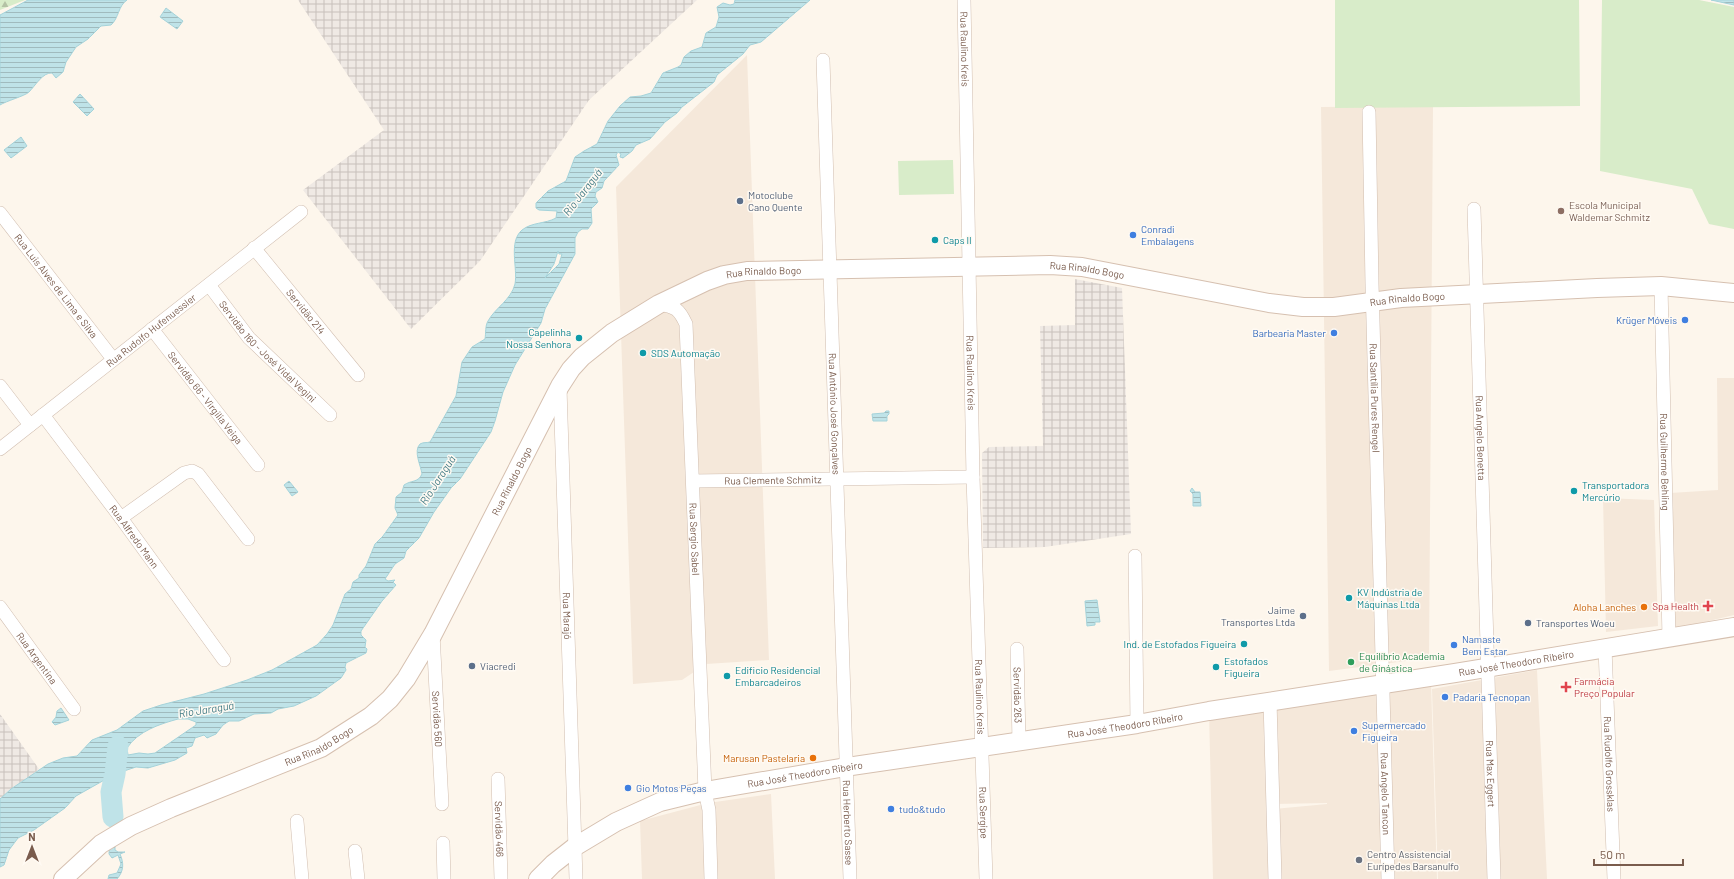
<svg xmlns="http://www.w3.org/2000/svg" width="1734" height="879" viewBox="0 0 1734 879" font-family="Barlow,sans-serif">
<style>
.residential{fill:#f5e8da;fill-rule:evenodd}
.industrial{fill:url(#industrial-grid)}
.grass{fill:#d8ecc9}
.forest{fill:url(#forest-firs)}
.water{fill:url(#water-rules);stroke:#a5d3da;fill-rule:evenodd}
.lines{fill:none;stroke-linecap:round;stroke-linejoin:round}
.river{stroke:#bfe3e8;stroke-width:21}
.minor-casing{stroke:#d1beb0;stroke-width:14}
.secondary-casing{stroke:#d6c0b0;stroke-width:20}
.minor{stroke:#fff;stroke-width:13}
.secondary{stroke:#fff;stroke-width:18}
.service-dot{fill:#5c6f8a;stroke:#fffaf3;stroke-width:1.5}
.education-dot{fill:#8d6e63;stroke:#fffaf3;stroke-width:1.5}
.shop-dot{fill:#3f7fe0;stroke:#fffaf3;stroke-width:1.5}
.culture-dot{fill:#0f9aa8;stroke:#fffaf3;stroke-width:1.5}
.health-dot{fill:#e0444e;stroke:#fffaf3;stroke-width:1.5}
.food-dot{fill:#e8710a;stroke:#fffaf3;stroke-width:1.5}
.leisure-dot{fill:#2e9e5b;stroke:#fffaf3;stroke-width:1.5}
.worship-dot{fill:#6b7280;stroke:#fffaf3;stroke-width:1.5}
.labels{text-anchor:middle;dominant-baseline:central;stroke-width:3;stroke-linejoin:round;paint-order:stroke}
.street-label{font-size:10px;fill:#7a5c4d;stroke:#fffaf3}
.service-label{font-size:10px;fill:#4e5e75;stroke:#fffaf3;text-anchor:start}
.education-label{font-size:10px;fill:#785e54;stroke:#fffaf3;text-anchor:start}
.shop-label{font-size:10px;fill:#366cbe;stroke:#fffaf3;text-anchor:start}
.culture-label{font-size:10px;fill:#0d838f;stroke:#fffaf3;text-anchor:start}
.health-label{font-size:10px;fill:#be3a42;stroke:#fffaf3;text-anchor:end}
.food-label{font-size:10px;fill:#c56008;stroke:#fffaf3;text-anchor:end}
.leisure-label{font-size:10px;fill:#27864d;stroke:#fffaf3;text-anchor:start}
.worship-label{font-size:10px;fill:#5b616d;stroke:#fffaf3;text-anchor:start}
.water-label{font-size:11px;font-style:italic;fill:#437c86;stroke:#fffaf3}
</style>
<defs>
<pattern id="industrial-grid" width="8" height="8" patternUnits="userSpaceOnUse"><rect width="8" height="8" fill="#efe9e4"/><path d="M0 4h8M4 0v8" fill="none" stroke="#c7c0bb"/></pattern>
<pattern id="forest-firs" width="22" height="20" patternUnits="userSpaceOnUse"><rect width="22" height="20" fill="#d8ecc9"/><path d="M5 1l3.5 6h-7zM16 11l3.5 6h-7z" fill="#b4c2a5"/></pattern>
<pattern id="water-rules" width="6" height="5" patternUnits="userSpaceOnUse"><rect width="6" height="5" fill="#bfe3e8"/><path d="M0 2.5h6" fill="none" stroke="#a0bbbe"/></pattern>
</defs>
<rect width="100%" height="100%" fill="#fdf6ec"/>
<!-- residential -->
<path class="residential" d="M747,55L769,660L706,664L682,680L633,684L616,187Z
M1433,106L1429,658L1329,671L1321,107Z
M1717,378H1734V615L1675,629L1670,493L1718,490Z
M1603,498L1654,500L1658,626L1606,632Z
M1537,670L1547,879H1438L1432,689Z
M1431,683L1437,879H1213L1209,711ZM1274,804L1327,803V804L1274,809Z
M771,794L775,879H642L640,821L708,803Z"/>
<!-- industrial -->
<path class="industrial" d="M298,0H697L589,100L480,261L411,329L303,190L384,130Z
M1075,279L1122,288L1131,534L1045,547L983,548L982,453L989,447L1043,446L1040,326L1075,325Z
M0,714L39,769L0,801Z"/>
<!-- grass -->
<path class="grass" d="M1335,0H1579L1580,106L1335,108Z
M1602,0H1699L1734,7V229L1709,224L1692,189L1600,171Z
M953,160L954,194L899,195L898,161Z"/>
<!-- forest -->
<path class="forest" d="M0,0H25L0,10Z"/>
<!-- water -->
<path class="water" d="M28,0H127C118,6 119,18 111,25L101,26L88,39L76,47L66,62L63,72L56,78L52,73C43,72 35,86 29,92C25,96 6,101 0,105V15Z
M735,0H810L761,42L750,45L743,54L717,75L714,82L682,107L677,113L665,122L650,139L636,145L632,151L623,158L620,157L621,154L618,152L616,155L619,165L604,181L602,188L596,192L595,196L598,202L591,209L592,223L588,229H582L578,232L575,238V254L545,309L541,323L515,365L503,392L495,421L491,432L460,479L451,488L434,512L419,538L406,551L404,558L395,564L385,579L388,581L395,580L393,582L396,585L382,601L361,631V635L366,640L365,647L367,649L366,653L346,663L345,667L346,670L341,678L316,696L294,706L278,709L271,713L254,714L239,721H229L223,725L216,734L207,738L204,735L195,738L192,746L186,748L187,753L175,760L148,768L136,767L115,774L76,796L65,808L34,830L18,838L9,850L4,865L0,867V799L11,789L48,764L63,758L77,756L92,740L117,730L143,711L161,705L204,694L247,680L272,670L317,645L327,634L333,625L345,594L351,589L353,582L359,578V575L366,566L375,544L383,536L398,515L395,508L396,497L402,492L404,485C411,480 418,483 422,474C421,466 413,451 420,444C423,442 427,443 430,442L456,396L462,362L472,347L485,339C486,333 485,326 488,321C495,308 511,300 515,284C518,268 508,242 522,230C532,222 545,224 556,218L557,211L539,210L536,208V203L548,191L566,181L575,157L584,151L597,144L608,121L620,106L630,97L641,96L651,93L663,73L678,67L681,65L684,57L691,51L702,47L706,33L716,27L719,17L717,7L723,3L730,5L734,4ZM558,251L559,254H562L559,264L545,278L554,264ZM178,719H188L196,722V725L155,753L148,754L139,753L128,755L127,748C138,731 160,724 178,719Z
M1711,0H1734V5Z
M166,8L183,21L177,29L160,17Z
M80,94L94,109L87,116L73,102Z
M21,137L27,146L11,158L4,150Z
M886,411H889V414L887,416V421H873L872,414L884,413Z
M289,481L298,492L292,496L284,485Z
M1192,488L1195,492H1200L1201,506H1193V494L1190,491Z
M1097,600L1100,622H1095V625L1087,626L1085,601Z
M61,708L69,720L55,725L52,722L56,717L57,711Z
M116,815L115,845V850L118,852H125L120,854C124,863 124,871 117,879H108L109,875L117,873L121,864L118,855L112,858L109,854L111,818Z"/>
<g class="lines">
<!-- river -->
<path class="river" d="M113,817L111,792L115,774L118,746"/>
<defs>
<g id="minor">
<path id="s1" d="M964,0L973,477L986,879"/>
<path id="s2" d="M823,60L850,879"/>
<path id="s3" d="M1369,112L1372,284L1388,879"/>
<path id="s4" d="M1474,209L1494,879"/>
<path id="s5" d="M0,213L113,359"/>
<path id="s6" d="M254,248L358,375"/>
<path id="s7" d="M209,285L249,338L330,415"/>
<path id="s8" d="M1661,286L1669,638"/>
<path id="s9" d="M659,304C676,307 679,309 686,324L705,791L709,810L711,879"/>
<path id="s10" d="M152,329L258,465"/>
<path d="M0,386L30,425"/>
<path id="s11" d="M560,388L576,879"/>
<path id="s12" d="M43,415L121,518L224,660"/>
<path id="s13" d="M0,449L301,212"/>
<path id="s14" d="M693,481L973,477"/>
<path d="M121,518L184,473L192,471L198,474L248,539"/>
<path d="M1135,556L1137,724"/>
<path id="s15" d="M0,607L74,709"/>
<path id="s16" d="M433,634L442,804"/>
<path id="s17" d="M1605,648L1614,879"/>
<path id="s18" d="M1017,649L1019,742"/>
<path d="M1270,701L1275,879"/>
<path id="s19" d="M498,779L501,879"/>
<path d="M297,821L302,879"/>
<path d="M443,843L444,879"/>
<path d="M355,851L358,879"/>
</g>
<g id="secondary">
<path id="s20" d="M63,879L101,844L131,826L171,808L321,748L371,716L390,699L406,679L433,634L560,386L571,369L582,357L612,333L659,304L707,281L724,275L747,271L1050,265L1082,267L1269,303L1303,307H1334L1401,298L1597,288L1661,286L1734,293"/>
<path id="s21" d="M538,879L553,864L576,846L616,822L660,802L705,791L846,767L1137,724L1209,711L1455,673L1734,627"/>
</g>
</defs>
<!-- minor casing -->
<use href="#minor" class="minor-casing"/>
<!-- secondary casing -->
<use href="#secondary" class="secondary-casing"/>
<!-- minor -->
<use href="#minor" class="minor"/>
<!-- secondary -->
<use href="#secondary" class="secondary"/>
</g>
<!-- markers -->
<g class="service-dot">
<circle cx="740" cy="201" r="4"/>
<circle cx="1303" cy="616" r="4"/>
<circle cx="1528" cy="623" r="4"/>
<circle cx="472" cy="666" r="4"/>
</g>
<circle class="education-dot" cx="1561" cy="211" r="4"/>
<g class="shop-dot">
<circle cx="1133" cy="235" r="4"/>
<circle cx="1685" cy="320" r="4"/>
<circle cx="1334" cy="333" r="4"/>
<circle cx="1454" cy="645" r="4"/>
<circle cx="1445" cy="697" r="4"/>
<circle cx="1354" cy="731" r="4"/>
<circle cx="628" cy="788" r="4"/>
<circle cx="891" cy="809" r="4"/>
</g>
<g class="culture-dot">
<circle cx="935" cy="240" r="4"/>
<circle cx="579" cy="338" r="4"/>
<circle cx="643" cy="353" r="4"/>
<circle cx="1574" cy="491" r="4"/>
<circle cx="1349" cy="598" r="4"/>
<circle cx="1244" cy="644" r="4"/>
<circle cx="1216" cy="667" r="4"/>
<circle cx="727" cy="676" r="4"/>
</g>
<g class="health-dot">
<path d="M1706 600h4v4h4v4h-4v4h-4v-4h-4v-4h4z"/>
<path d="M1564 681h4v4h4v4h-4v4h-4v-4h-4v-4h4z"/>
</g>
<g class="food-dot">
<circle cx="1644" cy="607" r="4"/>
<circle cx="813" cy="758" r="4"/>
</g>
<circle class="leisure-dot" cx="1351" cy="662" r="4"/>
<circle class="worship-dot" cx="1359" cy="860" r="4"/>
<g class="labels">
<!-- street labels -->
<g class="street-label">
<text stroke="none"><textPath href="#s1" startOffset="49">Rua Raulino Kreis</textPath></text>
<text stroke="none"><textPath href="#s20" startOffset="1299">Rua Rinaldo Bogo</textPath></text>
<text stroke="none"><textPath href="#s20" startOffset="975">Rua Rinaldo Bogo</textPath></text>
<text stroke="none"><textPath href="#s5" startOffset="92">Rua Luis Alves de Lima e Silva</textPath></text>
<text stroke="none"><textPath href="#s20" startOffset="1623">Rua Rinaldo Bogo</textPath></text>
<text stroke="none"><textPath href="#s6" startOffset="82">Servidão 214</textPath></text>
<text stroke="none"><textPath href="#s13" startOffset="192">Rua Rudolfo Hufenuessler</textPath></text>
<text stroke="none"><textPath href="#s7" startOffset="89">Servidão 160 - José Vidal Vegini</textPath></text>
<text stroke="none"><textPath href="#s1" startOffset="373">Rua Raulino Kreis</textPath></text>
<text stroke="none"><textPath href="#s10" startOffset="87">Servidão 66 - Virgilia Veiga</textPath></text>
<text stroke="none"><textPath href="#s3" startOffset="286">Rua Santília Pures Rengel</textPath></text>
<text stroke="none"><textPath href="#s2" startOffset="354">Rua Antônio José Gonçalves</textPath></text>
<text stroke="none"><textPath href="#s4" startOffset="229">Rua Angelo Benetta</textPath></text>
<text stroke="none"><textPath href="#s8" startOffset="176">Rua Guilherme Behling</textPath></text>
<text stroke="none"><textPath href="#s14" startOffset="80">Rua Clemente Schmitz</textPath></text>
<text stroke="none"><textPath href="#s20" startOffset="627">Rua Rinaldo Bogo</textPath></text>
<text stroke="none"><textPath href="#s12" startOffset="152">Rua Alfredo Mann</textPath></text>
<text stroke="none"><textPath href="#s9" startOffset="251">Rua Sergio Sabel</textPath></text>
<text stroke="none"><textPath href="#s11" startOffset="228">Rua Marajó</textPath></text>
<text stroke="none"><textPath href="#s15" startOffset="63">Rua Argentina</textPath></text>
<text stroke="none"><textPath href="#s21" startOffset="1013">Rua José Theodoro Ribeiro</textPath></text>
<text stroke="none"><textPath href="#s18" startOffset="46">Servidão 263</textPath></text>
<text stroke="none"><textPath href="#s1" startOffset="697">Rua Raulino Kreis</textPath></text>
<text stroke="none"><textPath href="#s16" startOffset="85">Servidão 560</textPath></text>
<text stroke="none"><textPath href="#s21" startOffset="617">Rua José Theodoro Ribeiro</textPath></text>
<text stroke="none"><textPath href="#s20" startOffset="291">Rua Rinaldo Bogo</textPath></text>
<text stroke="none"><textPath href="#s17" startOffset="116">Rua Rudolfo Grossklas</textPath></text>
<text stroke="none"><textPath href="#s4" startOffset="565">Rua Max Eggert</textPath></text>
<text stroke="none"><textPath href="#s21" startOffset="293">Rua José Theodoro Ribeiro</textPath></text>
<text stroke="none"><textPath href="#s3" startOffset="682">Rua Angelo Tancon</textPath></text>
<text stroke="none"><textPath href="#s1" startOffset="813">Rua Sergipe</textPath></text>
<text stroke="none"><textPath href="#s2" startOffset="763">Rua Herberto Sasse</textPath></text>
<text stroke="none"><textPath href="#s19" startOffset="50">Servidão 466</textPath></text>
</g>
<!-- service labels -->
<g class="service-label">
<text x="748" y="195">Motoclube<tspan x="748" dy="12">Cano Quente</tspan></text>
<text x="1295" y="610" text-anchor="end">Jaime<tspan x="1295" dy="12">Transportes Ltda</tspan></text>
<text x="1536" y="623">Transportes Woeu</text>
<text x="480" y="666">Viacredi</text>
</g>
<!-- education labels -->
<g class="education-label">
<text x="1569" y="205">Escola Municipal<tspan x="1569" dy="12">Waldemar Schmitz</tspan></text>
</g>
<!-- shop labels -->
<g class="shop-label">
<text x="1141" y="229">Conradi<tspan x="1141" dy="12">Embalagens</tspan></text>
<text x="1677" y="320" text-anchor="end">Krüger Móveis</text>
<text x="1326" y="333" text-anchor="end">Barbearia Master</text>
<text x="1462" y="639">Namaste<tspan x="1462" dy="12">Bem Estar</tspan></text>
<text x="1453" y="697">Padaria Tecnopan</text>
<text x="1362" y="725">Supermercado<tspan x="1362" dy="12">Figueira</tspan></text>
<text x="636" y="788">Gio Motos Peças</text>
<text x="899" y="809">tudo&amp;tudo</text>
</g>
<!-- culture labels -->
<g class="culture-label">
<text x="943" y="240">Caps II</text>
<text x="571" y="332" text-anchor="end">Capelinha<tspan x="571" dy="12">Nossa Senhora</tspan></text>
<text x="651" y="353">SDS Automação</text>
<text x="1582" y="485">Transportadora<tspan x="1582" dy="12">Mercúrio</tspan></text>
<text x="1357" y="592">KV Indústria de<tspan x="1357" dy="12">Máquinas Ltda</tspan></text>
<text x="1236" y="644" text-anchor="end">Ind. de Estofados Figueira</text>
<text x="1224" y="661">Estofados<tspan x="1224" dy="12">Figueira</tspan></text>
<text x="735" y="670">Edificio Residencial<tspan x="735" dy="12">Embarcadeiros</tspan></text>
</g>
<!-- health labels -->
<g class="health-label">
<text x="1699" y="606">Spa Health</text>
<text x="1574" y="681" text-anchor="start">Farmácia<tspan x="1574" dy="12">Preço Popular</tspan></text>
</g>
<!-- food labels -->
<g class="food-label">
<text x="1636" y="607">Aloha Lanches</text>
<text x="805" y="758">Marusan Pastelaria</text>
</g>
<!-- leisure labels -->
<g class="leisure-label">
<text x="1359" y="656">Equilíbrio Academia<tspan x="1359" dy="12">de Ginástica</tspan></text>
</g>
<!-- worship labels -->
<g class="worship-label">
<text x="1367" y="854">Centro Assistencial<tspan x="1367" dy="12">Eurípedes Barsanulfo</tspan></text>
</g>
<!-- water labels -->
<g class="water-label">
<text transform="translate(582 192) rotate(-52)">Rio Jaraguá</text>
<text transform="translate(437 480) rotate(-57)">Rio Jaraguá</text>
<text transform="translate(206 709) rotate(-9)">Rio Jaraguá</text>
</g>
</g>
<!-- north arrow -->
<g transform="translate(32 847)" stroke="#fffaf3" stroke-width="3" paint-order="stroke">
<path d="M0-3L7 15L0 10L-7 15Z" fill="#7a5c4d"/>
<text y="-6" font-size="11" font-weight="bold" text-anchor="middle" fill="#7a5c4d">N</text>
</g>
<!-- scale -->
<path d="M1594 859v6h89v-6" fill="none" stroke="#7a5c4d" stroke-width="2"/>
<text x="1600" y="859" font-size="12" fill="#7a5c4d" stroke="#fffaf3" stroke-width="3" paint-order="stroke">50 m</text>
</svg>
